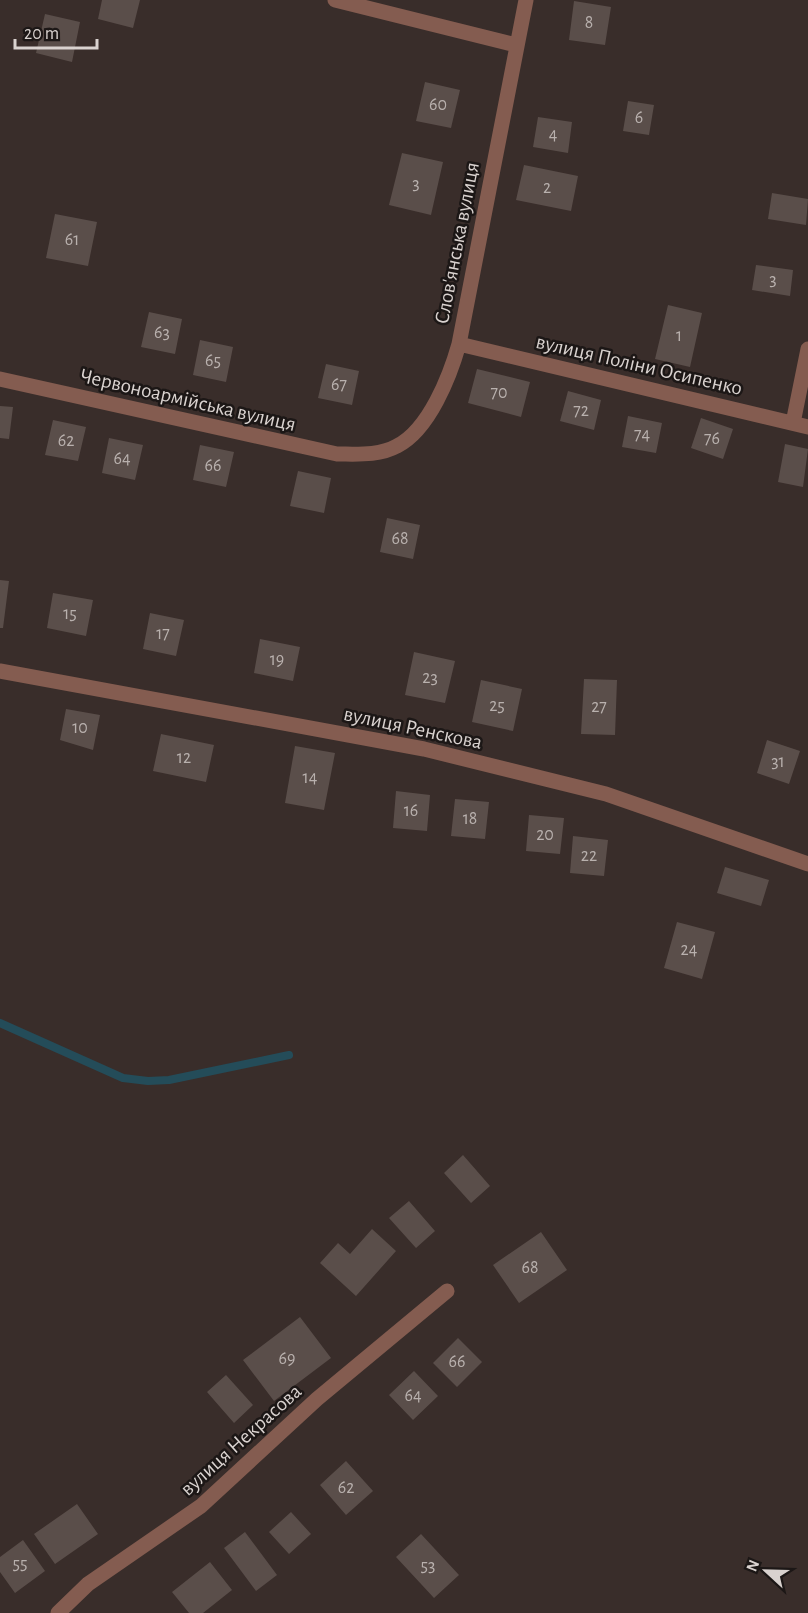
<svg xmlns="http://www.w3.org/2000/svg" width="808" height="1613" viewBox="0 0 808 1613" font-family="'Alegreya Sans',sans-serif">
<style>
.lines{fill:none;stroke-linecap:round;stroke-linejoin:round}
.stream{stroke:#244c59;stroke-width:8}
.building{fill:#5a4e4a}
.minor{stroke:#845c50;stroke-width:15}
.labels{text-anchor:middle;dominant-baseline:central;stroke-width:5;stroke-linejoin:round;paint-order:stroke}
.number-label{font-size:18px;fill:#b9b1ae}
.street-label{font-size:21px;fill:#d9d2cf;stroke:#1c1716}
</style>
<rect width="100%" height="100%" fill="#392d2a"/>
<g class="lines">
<!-- stream -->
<path class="stream" d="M0,1023L123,1078L148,1081L169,1080L289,1055"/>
</g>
<!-- building -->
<path class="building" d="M102,0H140L133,28L98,19Z
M574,1L611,7L605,45L569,40Z
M45,14L80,22L72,62L36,53Z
M425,82L460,90L451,128L416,121Z
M628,101L654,105L649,135L623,131Z
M538,117L572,122L568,153L533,147Z
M402,153L443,162L431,215L389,205Z
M524,165L578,176L571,211L516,200Z
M772,193L808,199L806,225L768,219Z
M55,214L97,222L88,266L46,258Z
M756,265L793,270L790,296L752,290Z
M668,305L702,313L690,367L655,359Z
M149,312L182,319L175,354L141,347Z
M200,340L233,347L226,382L193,375Z
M326,364L359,371L352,405L318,398Z
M477,369L530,382L521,417L468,403Z
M568,391L601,400L594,430L560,421Z
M0,406L13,407L9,439L0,438Z
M628,416L662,423L656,453L622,447Z
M701,418L733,429L723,459L691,448Z
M53,420L86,427L78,461L45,455Z
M109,438L143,445L135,480L102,473Z
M785,444L808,449L803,487L778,482Z
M200,445L234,452L226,487L193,480Z
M298,471L331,478L324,513L290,506Z
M387,518L420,525L413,559L380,552Z
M0,580L9,581L3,628H0Z
M53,593L93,600L86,636L47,628Z
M150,613L184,620L176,656L143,649Z
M260,639L300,647L293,681L254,673Z
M414,652L455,661L445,703L405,695Z
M584,679L617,680L615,735L581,734Z
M481,680L522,689L513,731L472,722Z
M66,709L100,715L93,750L60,740Z
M161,734L214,745L206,782L153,771Z
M767,740L800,751L789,784L757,773Z
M295,746L335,753L324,810L285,803Z
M396,791L430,795L427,831L393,828Z
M455,799L489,802L485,839L451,836Z
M529,815L564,818L560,854L526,851Z
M573,836L608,840L604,876L570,873Z
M725,867L769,880L761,906L717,893Z
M677,922L715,932L702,979L664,968Z
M463,1155L490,1186L471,1203L444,1173Z
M409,1201L435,1231L416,1248L389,1218Z
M372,1229L396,1251L356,1296L320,1263L338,1243L350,1254Z
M541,1232L567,1270L519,1303L493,1265Z
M300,1317L331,1358L274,1401L243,1360Z
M458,1338L482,1362L457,1387L433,1363Z
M414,1371L438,1396L413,1420L389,1395Z
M226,1375L253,1405L234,1423L207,1392Z
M346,1461L373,1491L346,1515L320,1485Z
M77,1504L98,1534L55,1564L34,1534Z
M291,1512L311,1534L289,1554L269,1532Z
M245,1532L277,1575L256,1591L224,1548Z
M421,1534L459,1575L434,1598L396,1557Z
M23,1540L45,1571L15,1593L0,1572V1557Z
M210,1562L232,1590L203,1613H189L172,1592Z"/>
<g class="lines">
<!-- minor -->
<path class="minor" d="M335,0L516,45
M459,344L808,427
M0,379L337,454C357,454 379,456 397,446C429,430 450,376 459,344L526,0
M793,423L808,349
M0,671L424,749L606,794L808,864
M58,1613L88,1584L201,1506L317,1399L447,1291"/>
</g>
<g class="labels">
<!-- number labels -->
<g class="number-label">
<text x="589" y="23">8</text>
<text x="438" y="105">60</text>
<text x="639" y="118">6</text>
<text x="553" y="135">4</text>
<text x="416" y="184">3</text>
<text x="547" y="188">2</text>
<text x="72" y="240">61</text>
<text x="773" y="280">3</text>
<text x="162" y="333">63</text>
<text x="679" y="336">1</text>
<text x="213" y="361">65</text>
<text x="339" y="385">67</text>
<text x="499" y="393">70</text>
<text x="581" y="411">72</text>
<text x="642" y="435">74</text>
<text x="712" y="439">76</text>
<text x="66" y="441">62</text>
<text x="122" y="459">64</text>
<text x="213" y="466">66</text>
<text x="400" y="539">68</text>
<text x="70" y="614">15</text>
<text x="163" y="634">17</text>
<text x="277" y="660">19</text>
<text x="430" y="678">23</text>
<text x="497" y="706">25</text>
<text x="599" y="707">27</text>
<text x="80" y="728">10</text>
<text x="184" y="758">12</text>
<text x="778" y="762">31</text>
<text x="310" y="778">14</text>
<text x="411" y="811">16</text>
<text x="470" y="819">18</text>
<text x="545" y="835">20</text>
<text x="589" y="856">22</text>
<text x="689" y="950">24</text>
<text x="530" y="1268">68</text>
<text x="287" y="1359">69</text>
<text x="457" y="1362">66</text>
<text x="413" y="1396">64</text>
<text x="346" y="1488">62</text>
<text x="20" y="1564">55</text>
<text x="428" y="1566">53</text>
</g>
<!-- street labels -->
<g class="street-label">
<text transform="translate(457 243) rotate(-79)">Слов'янська вулиця</text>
<text transform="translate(639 365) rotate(13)">вулиця Поліни Осипенко</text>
<text transform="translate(188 400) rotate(13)">Червоноармійська вулиця</text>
<text transform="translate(413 728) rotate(12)">вулиця Ренскова</text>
<text transform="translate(241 1440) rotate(-42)">вулиця Некрасова</text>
</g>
</g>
<!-- north arrow -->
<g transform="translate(766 1571) rotate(292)" stroke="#1c1716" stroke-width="4.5" paint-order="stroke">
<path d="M0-4.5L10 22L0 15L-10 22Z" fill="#d9d2cf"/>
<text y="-9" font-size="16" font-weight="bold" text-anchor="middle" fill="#d9d2cf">N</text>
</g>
<!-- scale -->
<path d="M15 39v9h82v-9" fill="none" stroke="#d9d2cf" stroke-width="3"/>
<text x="24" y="39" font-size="18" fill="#d9d2cf" stroke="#1c1716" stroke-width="4.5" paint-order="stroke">20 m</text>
</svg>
